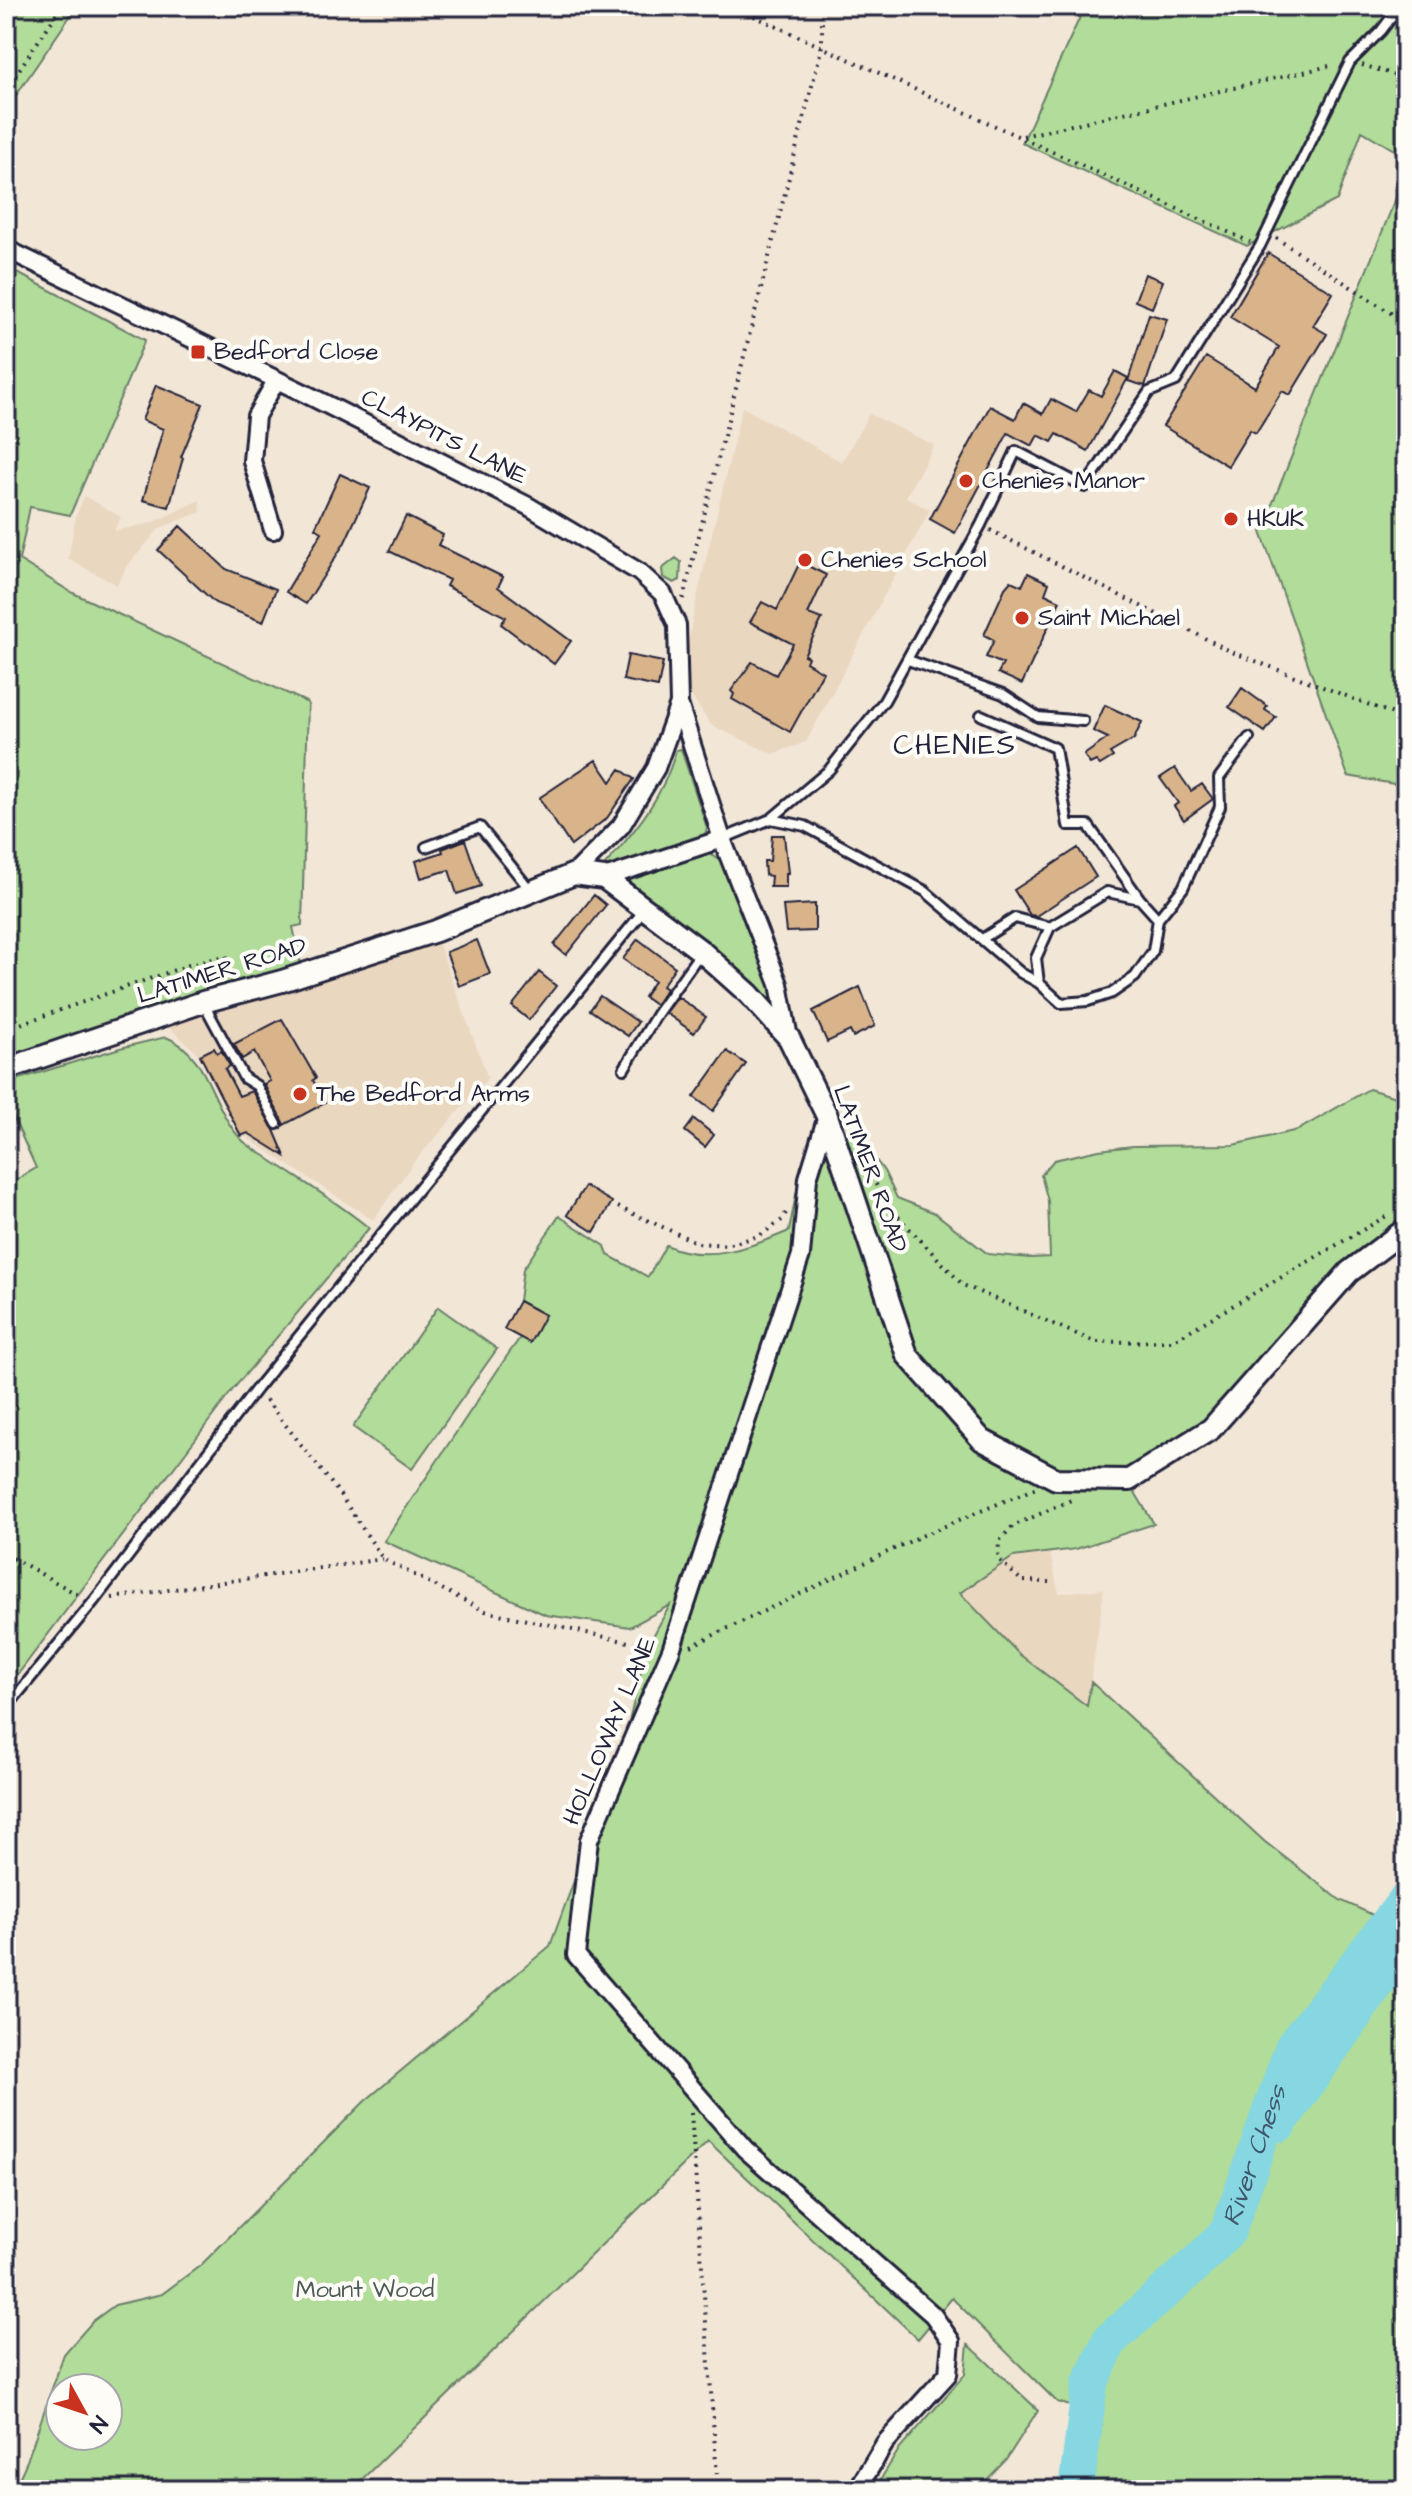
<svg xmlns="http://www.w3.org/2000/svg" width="1412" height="2496" viewBox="0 0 1412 2496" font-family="'Architects Daughter',sans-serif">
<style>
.built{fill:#ead7c0}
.green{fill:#b2dc99;stroke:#6a7f6a;stroke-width:2;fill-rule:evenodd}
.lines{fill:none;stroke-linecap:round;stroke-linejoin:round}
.river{stroke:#86d7e1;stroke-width:36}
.building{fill:#d9b48b;stroke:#22223b;stroke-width:2}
.service-casing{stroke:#22223b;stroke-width:14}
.minor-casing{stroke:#22223b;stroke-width:22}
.tertiary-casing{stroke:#22223b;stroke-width:26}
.path{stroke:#22223b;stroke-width:4;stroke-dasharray:2 6;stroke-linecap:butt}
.service{stroke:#fdfcf7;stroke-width:8}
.minor{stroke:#fdfcf7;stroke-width:16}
.tertiary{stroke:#fdfcf7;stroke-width:20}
.poi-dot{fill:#c8321e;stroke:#fdfcf7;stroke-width:3}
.labels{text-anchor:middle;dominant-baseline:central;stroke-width:8;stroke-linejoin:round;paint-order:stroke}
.poi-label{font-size:24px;fill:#22223b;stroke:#fdfcf7;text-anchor:start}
.street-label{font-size:24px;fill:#22223b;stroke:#fdfcf7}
.park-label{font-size:24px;fill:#4d5a57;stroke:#fdfcf7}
.water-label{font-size:26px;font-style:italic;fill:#40586d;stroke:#fdfcf7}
.quarter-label{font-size:28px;letter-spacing:2px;fill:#22223b;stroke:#fdfcf7}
</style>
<rect width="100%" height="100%" fill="#f2e6d7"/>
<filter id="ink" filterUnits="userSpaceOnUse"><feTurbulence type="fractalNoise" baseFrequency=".0125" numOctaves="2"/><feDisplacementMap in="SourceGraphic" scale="16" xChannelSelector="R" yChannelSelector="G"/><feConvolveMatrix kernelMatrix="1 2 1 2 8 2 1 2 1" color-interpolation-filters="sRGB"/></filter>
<g filter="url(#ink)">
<!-- built -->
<path class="built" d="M742,407L842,462L869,414L934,445L906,497L930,510L806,742L773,754L711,725L682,682L694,610Z
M84,496L121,517L114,531L152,523L200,500L201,512L160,528L127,566L117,585L68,559L76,516Z
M438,942L488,1078L414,1162L373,1220L238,1132L198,1054L171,1029L164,1027Z
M1050,1554L1059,1593L1104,1589L1087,1707L1019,1654L959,1593L1014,1557Z"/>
<!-- green -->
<path class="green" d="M6,6H77L6,110Z
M1085,6H1406V157L1362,131L1337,200L1247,246L1022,143Z
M1406,173V786L1348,776L1261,532Z
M6,267L145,340L70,515L30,507L19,560L71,592L308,703L302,925L293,927L301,965L210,991L6,1064Z
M676,558L681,562L680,580L674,583L663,577L662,569Z
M681,749L707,828L704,837L608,869L605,865C636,830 664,796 676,750Z
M706,853L719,859L725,867L776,996L772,1002L770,1003L631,886L630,880L634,874Z
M166,1037C210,1054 211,1109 242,1140C250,1148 263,1154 272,1161C305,1183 339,1203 369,1228L234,1388L6,1690V1186L36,1168L6,1101V1083L120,1048Z
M1369,1089L1406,1100V1221L1209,1426L1127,1476H1055L983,1436L910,1353L838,1139L855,1132L884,1171L897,1198L935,1213L988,1254L1030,1258L1050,1257L1048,1201L1041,1175L1054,1160L1099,1150L1133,1146L1233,1145L1298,1130Z
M833,1146L902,1356L979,1444L1055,1485L1130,1484L1154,1524L1076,1549L1013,1557L960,1593L1019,1654L1087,1706L1091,1682L1265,1842L1340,1900L1406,1930V2490H1083L1094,2471L1102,2422L1086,2411L1057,2402L952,2298L918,2339L708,2141L351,2490H14L27,2461L64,2354L93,2321L115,2305L162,2294L201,2265L365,2101L550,1946L623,1748L646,1649L670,1605L630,1627L546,1615L384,1541L509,1353L520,1338L545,1315L519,1301L523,1269L559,1216L605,1246L608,1255L648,1277L666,1245C706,1264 752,1247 789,1231L802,1164L820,1165ZM60,2388H108V2436H60Z
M438,1307L497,1349L412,1469L353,1427Z
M968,2344L1038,2410L1006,2460L977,2490H874L898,2451L965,2374Z"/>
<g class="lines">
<!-- river -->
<g class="river">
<path d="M1279,2124L1386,1970L1406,1960"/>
<path id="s1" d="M1076,2490L1090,2384L1110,2340L1195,2265L1228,2231L1293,2046L1406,1900"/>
</g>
</g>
<!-- building -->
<path class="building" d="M1268,253L1333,293L1313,326L1327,334L1290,395L1282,391L1256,433L1250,430L1228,466L1163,426L1206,357L1255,387L1279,347L1230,317Z
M1145,274L1163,281L1152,308L1135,301Z
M1149,314L1167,319L1145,386L1128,381Z
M1115,371L1128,378L1088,451L1057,434L1052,442L1038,435L1032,446L1008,433L955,533L930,519L990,406L1015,419L1023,403L1043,414L1051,399L1076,412L1089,390L1101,396Z
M156,385L203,404L181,457L183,458L169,507L143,500L163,429L142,420Z
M340,474L370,488L345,542L306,604L286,592L322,532L315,528Z
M406,516L443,535L438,545L503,577L498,587L571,641L554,664L501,624L506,617L446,586L449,580L389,551Z
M180,526L226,569L276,589L263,622L215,603L158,550Z
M800,562L826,575L808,614L822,619L804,655L808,657L806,662L823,672L790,732L732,699L734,694L731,691L752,662L776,675L793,644L750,622L762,602L777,610Z
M1028,573L1049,583L1045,594L1060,601L1022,684L998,673L1003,664L986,657L994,640L984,635L1005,588L1011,581L1022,586Z
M628,655L663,662L658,687L623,680Z
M1242,688L1267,706L1265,710L1276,717L1265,732L1229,707Z
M1105,705L1142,722L1134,739L1110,753L1113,757L1100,765L1096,761L1090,764L1084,755L1108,738L1093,731Z
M596,760L611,782L620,769L634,779L607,818L571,846L539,798Z
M1175,768L1191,791L1202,784L1213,799L1184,820L1174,806L1178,803L1160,778Z
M772,835H784L788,873H786V887H770L771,876L765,875L764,861H770Z
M465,840L481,886L457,894L449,870L421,878L416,861L443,852L442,849Z
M1078,848L1096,877L1036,916L1030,915L1014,890Z
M594,895L606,905L566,955L554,945Z
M815,904V931L786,932L783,906Z
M638,939L675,967L662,986L666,989L655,1005L644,997L654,981L623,959Z
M477,940L490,974L459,986L446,952Z
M539,972L556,986L529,1020L512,1006Z
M860,987L875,1026L853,1037L850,1031L827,1042L813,1011Z
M600,996L638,1022L628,1036L590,1010Z
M678,997L706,1017L694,1033L666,1013Z
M282,1019L316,1078L313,1080L325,1103L284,1125L264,1084L270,1081L254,1052L242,1059L234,1044Z
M214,1048L217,1053L221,1051L230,1066L225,1069L239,1096L252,1091L274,1130L285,1156L248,1133L241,1136L200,1055Z
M727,1051L746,1064L713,1111L694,1097Z
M694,1119L714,1135L705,1147L685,1131Z
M585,1186L612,1202L594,1232L567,1215Z
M519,1301L545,1315L530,1343L504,1329Z"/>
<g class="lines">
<defs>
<path id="service" d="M908,660L1003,694L1038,717L1083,721
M981,715L1055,748L1068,825H1088L1140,899
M771,819L805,826L925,891L1021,973L1039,983L1061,1003L1088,1001L1112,993L1135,977L1153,951L1158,919L1183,888L1220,807L1219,778L1249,738
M722,839L771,819L829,770L884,701L981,525L1016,451L1085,487L1149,392L1176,381L1260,246L1350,62L1381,31L1400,6
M426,847L480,827L531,891
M982,939L1015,918L1050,927
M1039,983L1036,958L1050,927L1107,892L1140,899L1158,919
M204,1004L244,1078L257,1086L277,1124
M624,1069L657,1014L701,952
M6,1708L94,1601L257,1388L645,909"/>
<path id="minor" d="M6,249L304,393L528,506L639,572L663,594L677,625L679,704L722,839L779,984L789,1038
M273,530L252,461L256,416L276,381
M574,874L621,826L656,768L679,704
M604,878L722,839
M827,1116L808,1178L801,1255L671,1650L589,1840L576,1955L745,2149L933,2315L951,2341L948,2374L885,2443L857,2490"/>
<path id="tertiary" d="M6,1069L203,1002L282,981L436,931L574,874L604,878L701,951L749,994L789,1038L827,1116L907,1355L982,1440L1056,1479L1129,1480L1211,1429L1349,1272L1406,1229"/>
</defs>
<!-- service casing -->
<use href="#service" class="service-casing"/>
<!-- minor casing -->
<use href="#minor" class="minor-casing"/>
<!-- tertiary casing -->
<use href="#tertiary" class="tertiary-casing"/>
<!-- path -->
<path class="path" d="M732,6L1250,242
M1362,65L1406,78
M6,89L62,6
M1023,136L1334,65
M1276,238L1406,323
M990,530L1232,652L1406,719
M683,599L822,46V6
M6,1029L189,965L226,956L234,976
M868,1170L888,1206L963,1285L1095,1342L1172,1341L1390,1214
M618,1207L698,1243L727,1245L759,1236L782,1220L787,1211
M266,1400L339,1493L383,1559L485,1611L656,1648
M6,1554L80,1596
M1050,1582L1022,1581L998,1559L999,1541L1013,1526L1071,1500
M112,1598L383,1559
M691,1646L921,1536L1036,1488
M691,2113L718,2490"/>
<!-- service -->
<use href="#service" class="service"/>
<!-- minor -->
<use href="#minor" class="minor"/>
<!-- tertiary -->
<use href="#tertiary" class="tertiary"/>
</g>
</g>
<!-- markers -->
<g class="poi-dot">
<rect x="190" y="344" width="16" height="16" rx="4"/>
<circle cx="966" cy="481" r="8"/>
<circle cx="1231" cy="519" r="8"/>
<circle cx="805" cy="560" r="8"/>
<circle cx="1022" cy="618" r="8"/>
<circle cx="300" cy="1094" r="8"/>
</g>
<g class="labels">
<!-- poi labels -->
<g class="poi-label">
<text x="214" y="352">Bedford Close</text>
<text x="982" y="481">Chenies Manor</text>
<text x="1247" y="519">HKUK</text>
<text x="821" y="560">Chenies School</text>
<text x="1038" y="618">Saint Michael</text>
<text x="316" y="1094">The Bedford Arms</text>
</g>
<!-- street labels -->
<g class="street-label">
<text transform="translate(444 437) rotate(27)">CLAYPITS LANE</text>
<text transform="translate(222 971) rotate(-17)">LATIMER ROAD</text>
<text transform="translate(870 1169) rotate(70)">LATIMER ROAD</text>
<text transform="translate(610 1731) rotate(-67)">HOLLOWAY LANE</text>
</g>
<!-- park labels -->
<g class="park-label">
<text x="365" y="2290">Mount Wood</text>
</g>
<!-- water labels -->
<g class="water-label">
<text stroke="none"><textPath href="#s1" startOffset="396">River Chess</textPath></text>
</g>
<!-- quarter labels -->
<g class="quarter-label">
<text x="955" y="745">CHENIES</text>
</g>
</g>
<!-- margin -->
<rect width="1412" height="2496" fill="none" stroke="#fdfcf7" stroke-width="32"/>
<rect x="16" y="16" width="1380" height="2464" fill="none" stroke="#22223b" stroke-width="3" filter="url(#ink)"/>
<!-- north arrow -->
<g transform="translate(84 2412) rotate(130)"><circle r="38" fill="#fdfcf7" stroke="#a5a5ac" stroke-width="2"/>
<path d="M0-6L14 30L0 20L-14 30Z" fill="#c8321e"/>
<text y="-12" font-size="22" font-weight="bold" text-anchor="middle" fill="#22223b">N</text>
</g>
</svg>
